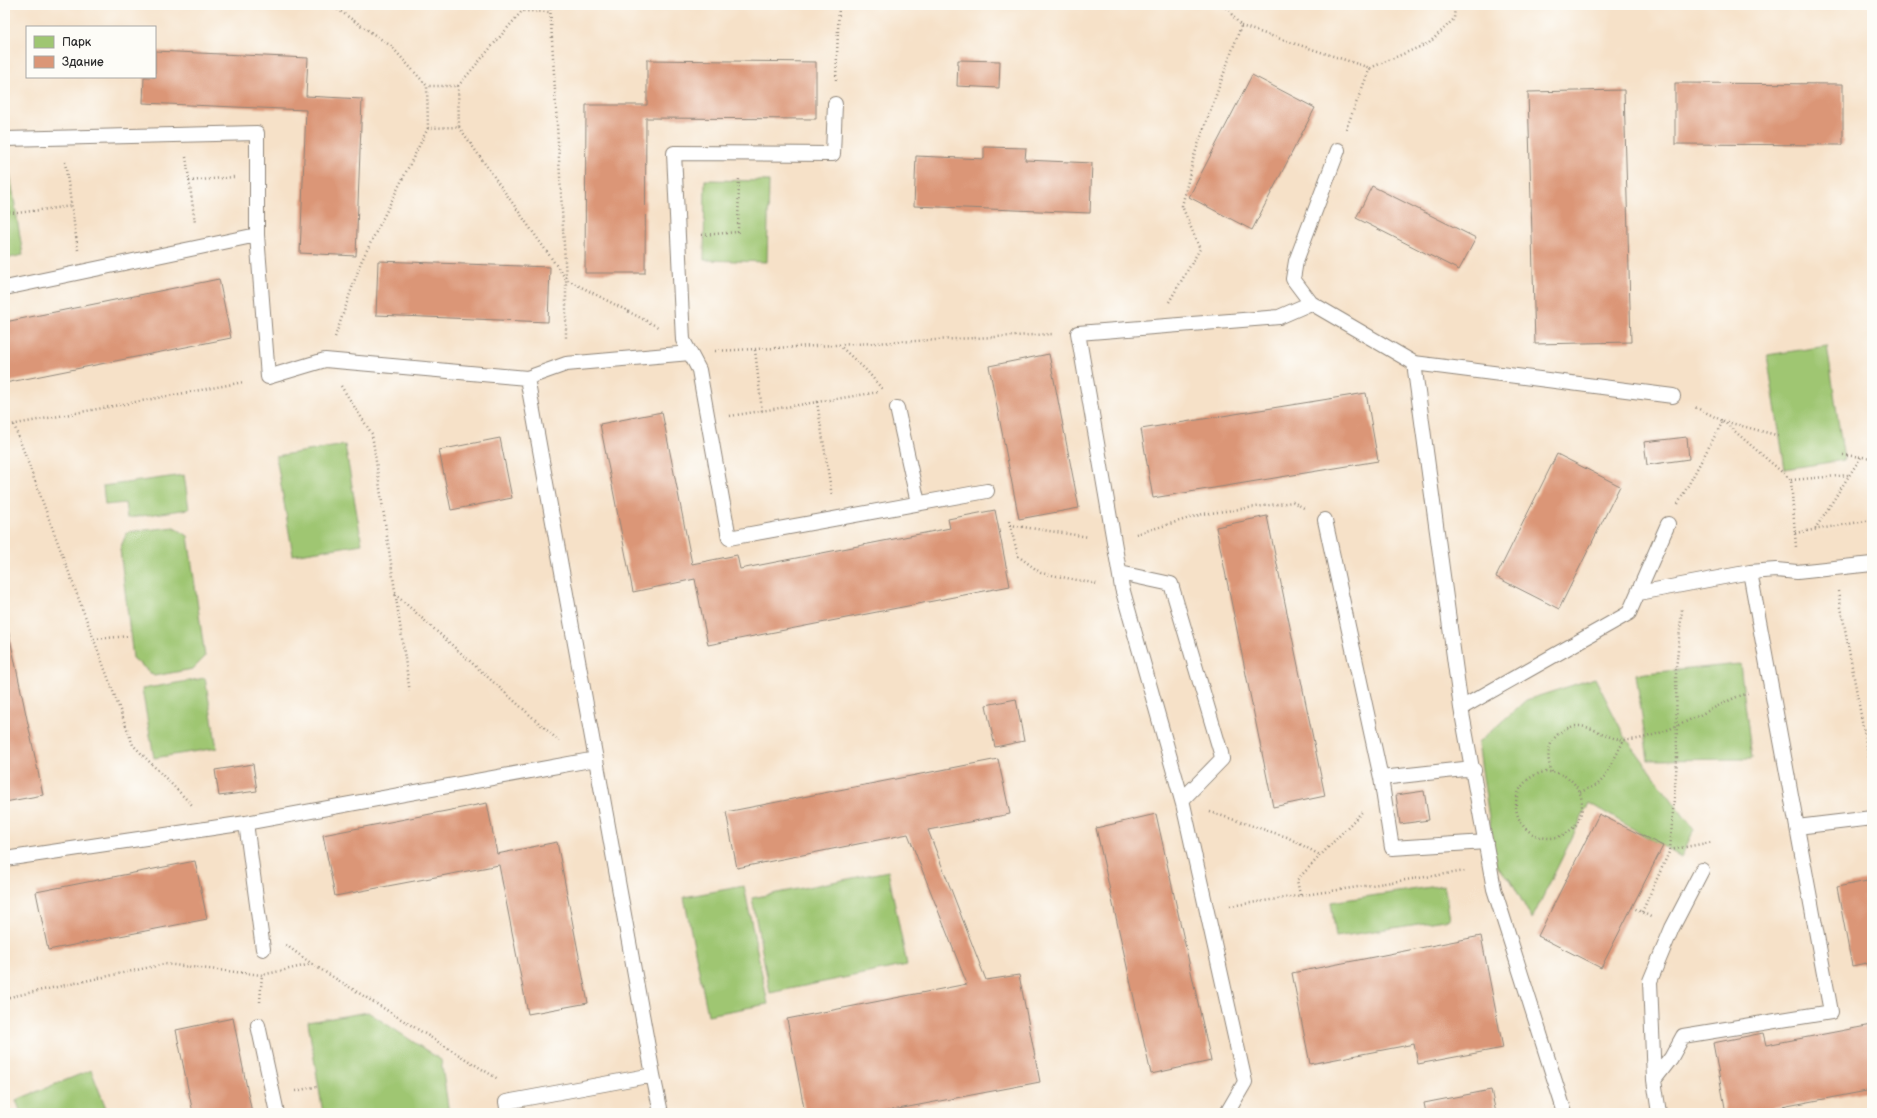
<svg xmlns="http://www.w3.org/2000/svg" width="1877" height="1118" viewBox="0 0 1877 1118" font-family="'Balsamiq Sans',sans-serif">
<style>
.green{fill:#9fc672;stroke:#65784e}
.building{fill:#db9677}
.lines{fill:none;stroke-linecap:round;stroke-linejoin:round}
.lane-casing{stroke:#90867a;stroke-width:16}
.path{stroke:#90867a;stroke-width:2.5;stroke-dasharray:1 3;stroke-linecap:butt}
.lane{stroke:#fff;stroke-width:14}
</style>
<rect width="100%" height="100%" fill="#fdfcf7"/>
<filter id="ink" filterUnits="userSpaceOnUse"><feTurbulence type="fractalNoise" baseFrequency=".025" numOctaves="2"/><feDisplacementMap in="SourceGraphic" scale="8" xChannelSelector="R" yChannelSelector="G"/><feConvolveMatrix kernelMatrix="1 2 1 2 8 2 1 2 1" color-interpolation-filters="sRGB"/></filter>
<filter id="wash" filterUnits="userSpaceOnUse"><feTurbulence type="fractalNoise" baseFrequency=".012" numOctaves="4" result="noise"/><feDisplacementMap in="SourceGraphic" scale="16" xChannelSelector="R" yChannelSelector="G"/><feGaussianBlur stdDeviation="0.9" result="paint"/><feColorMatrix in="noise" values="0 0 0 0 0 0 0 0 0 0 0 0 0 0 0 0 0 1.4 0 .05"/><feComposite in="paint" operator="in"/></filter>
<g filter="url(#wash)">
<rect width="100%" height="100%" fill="#f6e1c8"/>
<!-- green -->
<path class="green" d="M10,174L23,255L5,259V178Z
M705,180L769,181L767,262L704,260Z
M1827,346L1844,460L1785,469L1767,355Z
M345,445L362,544L293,555L276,456Z
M184,475L189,509L127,518L125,503L105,505L103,486Z
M174,527L188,536L205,657L193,669L154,676L133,658L120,549L127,532Z
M1740,664L1752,759L1648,760L1636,674Z
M205,678L217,748L154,758L142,689Z
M1595,678L1624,735L1694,830L1681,857L1589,803L1532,919L1510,879L1496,866L1478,743L1526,700Z
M888,871L907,965L770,993L752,898Z
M1444,885L1450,919L1336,937L1331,902Z
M744,886L768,1004L708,1015L684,897Z
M368,1012L441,1060L449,1113H323L308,1022Z
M91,1070L108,1113H21L16,1100Z"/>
<g id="blocks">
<!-- building -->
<path class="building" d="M155,51L308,58L306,96L362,99L356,256L300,253L306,110L143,103L144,77H155Z
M647,60L816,62V119L646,118L645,273H585L586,105H647Z
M958,60L1000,61L999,88L957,86Z
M1252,75L1315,108L1252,230L1189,197Z
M1675,83L1843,84V145L1675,144Z
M1624,90L1631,342L1535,344L1528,92Z
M984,147L1026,148L1025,160L1092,163L1090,213L914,206L916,156L984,159Z
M1372,186L1476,238L1459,270L1356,218Z
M378,261L550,267L548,322L376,315Z
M219,279L231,338L5,383V322Z
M1049,354L1079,508L1019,519L989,366Z
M1366,393L1378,461L1153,498L1141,429Z
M662,412L692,564L737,555L740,569L940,530L950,528L948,519L995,510L1010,586L708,645L695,579L633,592L600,424Z
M1687,437L1689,459L1647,465L1644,442Z
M500,438L512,498L451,510L439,450Z
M1557,454L1620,486L1559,609L1496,577Z
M1267,516L1325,796L1273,807L1216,527Z
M5,615L43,795L5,802Z
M1016,699L1024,741L995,747L986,705Z
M998,759L1010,814L928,830L986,980L1019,975L1040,1082L877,1113H805L787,1019L967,984L908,834L737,868L726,812Z
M253,764L257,791L219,796L215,770Z
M1424,791L1429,820L1400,824L1396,795Z
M487,803L497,854L557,842L588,1003L528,1014L499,865L335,896L323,835Z
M1156,814L1211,1061L1151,1074L1096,828Z
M1599,814L1663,846L1601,968L1538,936Z
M195,861L207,919L48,950L36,892Z
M1872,880V991H1871L1866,963L1852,966L1837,887Z
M1481,936L1503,1048L1418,1064L1414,1044L1310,1064L1292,973Z
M233,1018L252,1113H193L176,1030Z
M1872,1025V1090L1750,1113H1726L1713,1043L1763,1033L1766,1045Z
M1491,1090L1496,1113H1426L1424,1103Z"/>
</g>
</g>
<g filter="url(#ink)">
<use href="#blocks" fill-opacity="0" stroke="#90867a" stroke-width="1"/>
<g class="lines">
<defs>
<path id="lane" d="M5,139L257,133V235L268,377L325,360L527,378L653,1075
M5,288L257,235
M1311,303L1293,279L1296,261L1338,150
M690,353L683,340L674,153L833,154L835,104
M1414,363L1673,396
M527,378L566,364L690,353L699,370L729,538L987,491
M897,408L918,503
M1325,520L1381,778L1464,769L1474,770
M1120,573L1171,584L1221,753L1222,759L1182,800
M1639,593L1750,572L1776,570L1797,572L1872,564
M1461,708L1494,889L1565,1113
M1381,778L1392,848L1486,842
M246,823L263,949
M1797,827L1872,818
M5,859L246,823L596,759
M258,1025L277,1113
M1654,1080L1650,981L1672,928L1702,870
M508,1113L506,1102L653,1075L661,1113
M1227,1113L1245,1082L1183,804L1122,588L1078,333L1279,317L1311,303L1414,363L1461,708L1629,613L1668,524
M1659,1113L1654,1080L1671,1058L1683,1036L1831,1012L1750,572"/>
</defs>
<!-- lane casing -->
<use href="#lane" class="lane-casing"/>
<!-- path -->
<path class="path" d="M331,5L391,46L427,86L428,128L459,127L458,86H427
M550,5L566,279V340
M1241,26L1370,68L1429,43L1454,19L1455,5
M836,80L839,5
M458,86L522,11L551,12
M459,127L566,279L658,327
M1346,129L1370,68
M186,157L195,223
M65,162L78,250
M189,181L234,177
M5,212L17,213L72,206
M702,235L738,232L739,177
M1169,302L1200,249L1182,206L1194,156L1241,26L1224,5
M335,337L361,262L428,128
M839,345L867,371L883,390
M755,350L762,411
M715,351L1054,334
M341,386L372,434L410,693
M817,402L832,496
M730,416L879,392
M1723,421L1791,480L1796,547
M1723,421L1780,436
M14,425L133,745L193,806
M5,426L244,382
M1843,455L1872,458
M1791,480L1849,475
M1678,504L1723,421L1693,406
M1009,521L1018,556L1041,573L1098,584
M1010,525L1089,537
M1815,529L1861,457
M1795,533L1872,520
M1136,534L1203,514L1293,502L1304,508
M1838,591L1872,775
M395,594L559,741
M94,639L130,636
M1516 805a33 33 0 1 1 66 0a33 33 0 1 1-66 0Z
M1552,772C1545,756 1548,739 1564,730C1586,717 1604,740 1625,740C1653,741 1697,716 1722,704C1730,700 1739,695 1748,694
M1580,792L1597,785L1605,777L1624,740
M1210,812L1287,837L1320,855
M1670,850L1712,842
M1300,895L1297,880L1362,812
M1230,906L1466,871
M1632,907L1651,917
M1642,912L1670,850L1677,760L1676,669L1682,609
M286,945L312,964L498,1079
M5,998L165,964L262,975L312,964
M260,1002L262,974
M296,1091L318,1086"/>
<!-- lane -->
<use href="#lane" class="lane"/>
</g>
</g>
<!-- margin -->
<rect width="1877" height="1118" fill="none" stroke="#fdfcf7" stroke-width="20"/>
<!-- legend -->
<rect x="26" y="26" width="130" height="52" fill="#fdfcf7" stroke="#a9a8a5"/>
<rect x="34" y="36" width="20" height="12" fill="#9fc672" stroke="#a9a8a5"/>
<text x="62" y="46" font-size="12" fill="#2b2b2b">Парк</text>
<rect x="34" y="56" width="20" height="12" fill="#db9677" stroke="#a9a8a5"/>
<text x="62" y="66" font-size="12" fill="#2b2b2b">Здание</text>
</svg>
